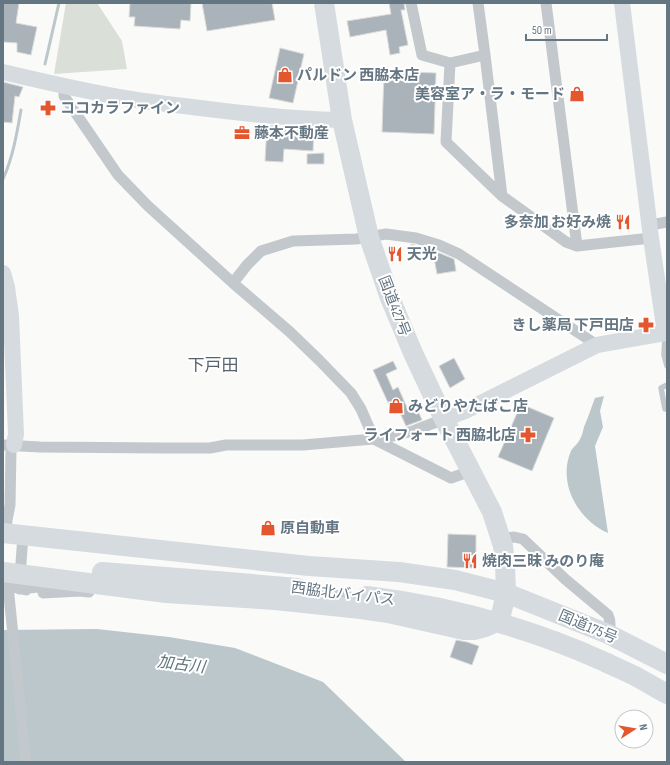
<svg xmlns="http://www.w3.org/2000/svg" width="670" height="765" viewBox="0 0 670 765" font-family="'Sofia Sans Condensed','Noto Sans JP',sans-serif">
<style>
.green{fill:#dadfd7}
.water{fill:#bbc7cb}
.lines{fill:none;stroke-linecap:round;stroke-linejoin:round}
.stream{stroke:#bbc7cb;stroke-width:3}
.building{fill:#aab3b9;stroke:#dcdcda}
.lane{stroke:#c3c8cc;stroke-width:5.5}
.street{stroke:#c3c8cc;stroke-width:11}
.secondary{stroke:#d6dbdf;stroke-width:16}
.highway{stroke:#d6dbdf;stroke-width:20}
.labels{text-anchor:middle;dominant-baseline:central;stroke-width:4;stroke-linejoin:round;paint-order:stroke}
.poi-label{font-size:15px;font-weight:bold;fill:#657683;stroke:#fff;text-anchor:start}
.street-label{font-size:15px;fill:#657683;stroke:#fff}
.water-label{font-size:16px;font-style:italic;fill:#60757c;stroke:#fff}
.quarter-label{font-size:17px;fill:#57646e;stroke:#fff}
</style>
<rect width="100%" height="100%" fill="#fafaf8"/>
<!-- green -->
<path class="green" d="M66,3H97L122,41L127,69L54,74Z"/>
<!-- water -->
<path class="water" d="M604,396L600,411L603,427L595,446L608,533C578,520 557,483 571,451C573,447 578,444 580,439C582,436 583,431 584,427C588,418 591,408 595,398Z
M97,629L169,637L235,648L323,682L406,762H3V630Z"/>
<g class="lines">
<!-- stream -->
<path class="stream" d="M45,64L59,3
M3,179C13,157 17,133 21,110"/>
</g>
<!-- building -->
<path class="building" d="M3,3H19L16,23L37,27L31,55L17,52V43L3,42Z
M130,3H191L190,21L181,20L180,29L134,26L135,17H129Z
M202,3H272L275,20L207,31Z
M389,3H404L405,10H401L408,45L399,47L400,53L390,55L386,30L350,37L347,21L391,14Z
M280,48L304,54L293,103L269,98Z
M384,71L436,73L434,134L382,132Z
M3,82L23,87L19,97L15,96L12,123L3,122Z
M267,125L285,127V128L314,130L313,151L284,149L283,162L265,161Z
M324,153V164H307V154Z
M411,244L430,249L428,255L410,250Z
M437,252L454,259L456,271L437,274L433,253Z
M454,358L465,379L450,388L439,366Z
M393,361L397,369L386,374L393,390L398,387L408,410L416,406L422,420L406,426L396,404L390,407L373,370Z
M521,404L554,418L532,471L498,457Z
M448,534L476,535V568L447,567Z
M456,640L467,642L479,646L472,665L450,657Z"/>
<g class="lines">
<!-- lane -->
<path class="lane" d="M665,335L664,355L667,366
M667,385L661,388L665,409H667"/>
<!-- street -->
<path class="street" d="M411,3L422,55L450,63L485,55
M478,3L485,55L502,196L566,242L577,246L651,238
M546,3L577,246
M450,63L446,142L502,196
M64,86V96L118,175L148,206L233,283L290,332L319,360L351,393L361,409L374,439L451,478L471,471
M650,225L667,222
M233,283L247,265L261,251L293,241L356,239L386,234L416,238L439,245L459,254L597,345
M3,445L40,447L163,448H210L226,445H303L385,438L413,431L444,419
M6,534L7,520L10,505L11,449L14,445
M23,536L19,589L48,586L56,585
M501,539L514,537L523,539L565,579L608,615C611,622 611,627 608,634
M3,585L26,590
M8,586L26,762
M43,593L80,591L89,592
M294,593L344,596L372,602"/>
<!-- secondary -->
<path class="secondary" d="M3,72C45,82 88,92 131,99C154,103 177,105 200,108C247,114 294,119 342,120
M3,273L7,287L11,316L16,434L14,445
M444,419L465,411L597,345L665,333L651,238L622,3"/>
<!-- highway -->
<path class="highway" d="M3,533L309,566L399,572L455,580L506,593L608,634L667,664
M3,572L166,593L275,600L361,609L388,613L464,630H475L485,627L494,623L501,615L506,593L505,564L503,546L492,512L444,419L413,353L390,298L369,237L342,120L324,3
M102,572L229,582L297,588
M367,596C449,606 530,628 605,662C615,667 625,671 635,676C646,682 656,688 667,694"/>
</g>
<!-- icons -->
<defs>
<symbol id="shop-bare" viewBox="-9 -9 18 18"><path d="M-5-2.5h2.3a2.7 3.5 0 0 1 5.4 0H5L5.5 6h-11ZM-1.5-2.5h3a1.5 2.3 0 0 0-3 0Z" fill="#e4572e" stroke="#fff" stroke-width="2.5" paint-order="stroke"/></symbol>
<symbol id="pharmacy-bare" viewBox="-9 -9 18 18"><path d="M-2-6h4v4h4v4h-4v4h-4v-4h-4v-4h4Z" fill="#e4572e" stroke="#fff" stroke-width="2.5" paint-order="stroke"/></symbol>
<symbol id="office-bare" viewBox="-9 -9 18 18"><path d="M-6-3h4V-5.5h4V-3h4V5H-6ZM-1-4.5V-3h2v-1.5ZM-6 0V1H6V0Z" fill="#e4572e" stroke="#fff" stroke-width="2.5" paint-order="stroke"/></symbol>
<symbol id="restaurant-bare" viewBox="-9 -9 18 18"><path d="M-5-6h1v4h1v-4h1v4h1v-4h1v5L-1.5 .5V6h-2V.5L-5-1ZM5-6V6H3V1.5H1.5Q1.5-4 5-6Z" fill="#e4572e" stroke="#fff" stroke-width="2.5" paint-order="stroke"/></symbol>
</defs>
<g fill-rule="evenodd">
<use href="#shop-bare" x="274" y="64" width="22" height="22"/>
<use href="#shop-bare" x="566" y="83" width="22" height="22"/>
<use href="#pharmacy-bare" x="37" y="97" width="22" height="22"/>
<use href="#office-bare" x="231" y="122" width="22" height="22"/>
<use href="#restaurant-bare" x="612" y="211" width="22" height="22"/>
<use href="#restaurant-bare" x="384" y="243" width="22" height="22"/>
<use href="#pharmacy-bare" x="635" y="314" width="22" height="22"/>
<use href="#shop-bare" x="385" y="395" width="22" height="22"/>
<use href="#pharmacy-bare" x="517" y="424" width="22" height="22"/>
<use href="#shop-bare" x="257" y="517" width="22" height="22"/>
<use href="#restaurant-bare" x="459" y="550" width="22" height="22"/>
</g>
<g class="labels">
<!-- poi labels -->
<g class="poi-label">
<text x="297" y="75">パルドン 西脇本店</text>
<text x="565" y="94" text-anchor="end">美容室ア・ラ・モード</text>
<text x="60" y="108">ココカラファイン</text>
<text x="254" y="133">藤本不動産</text>
<text x="611" y="222" text-anchor="end">多奈加 お好み焼</text>
<text x="407" y="254">天光</text>
<text x="634" y="325" text-anchor="end">きし薬局 下戸田店</text>
<text x="408" y="406">みどりやたばこ店</text>
<text x="516" y="435" text-anchor="end">ライフォート 西脇北店</text>
<text x="280" y="528">原自動車</text>
<text x="482" y="561">焼肉三昧 みのり庵</text>
</g>
<!-- street labels -->
<g class="street-label">
<text transform="translate(394 306) rotate(69)">国道427号</text>
<text transform="translate(343 594) rotate(7)">西脇北バイパス</text>
<text transform="translate(588 627) rotate(23)">国道175号</text>
</g>
<!-- water labels -->
<g class="water-label">
<text transform="translate(181 665) rotate(7)">加古川</text>
</g>
<!-- quarter labels -->
<g class="quarter-label">
<text x="213" y="366">下戸田</text>
</g>
</g>
<!-- border -->
<rect width="670" height="765" fill="none" stroke="#657683" stroke-width="8"/>
<!-- north arrow -->
<g transform="translate(634 729) rotate(78)"><circle r="19" fill="#ffffff" stroke="#c1c8cd"/>
<path d="M0-3L7 15L0 10L-7 15Z" fill="#e4572e"/>
<text y="-6" font-size="11" font-weight="bold" text-anchor="middle" fill="#657683">N</text>
</g>
<!-- scale -->
<path d="M526 34v6h81v-6" fill="none" stroke="#657683" stroke-width="2"/>
<text x="532" y="34" font-size="12" fill="#657683" stroke="#ffffff" stroke-width="3" paint-order="stroke">50 m</text>
</svg>
